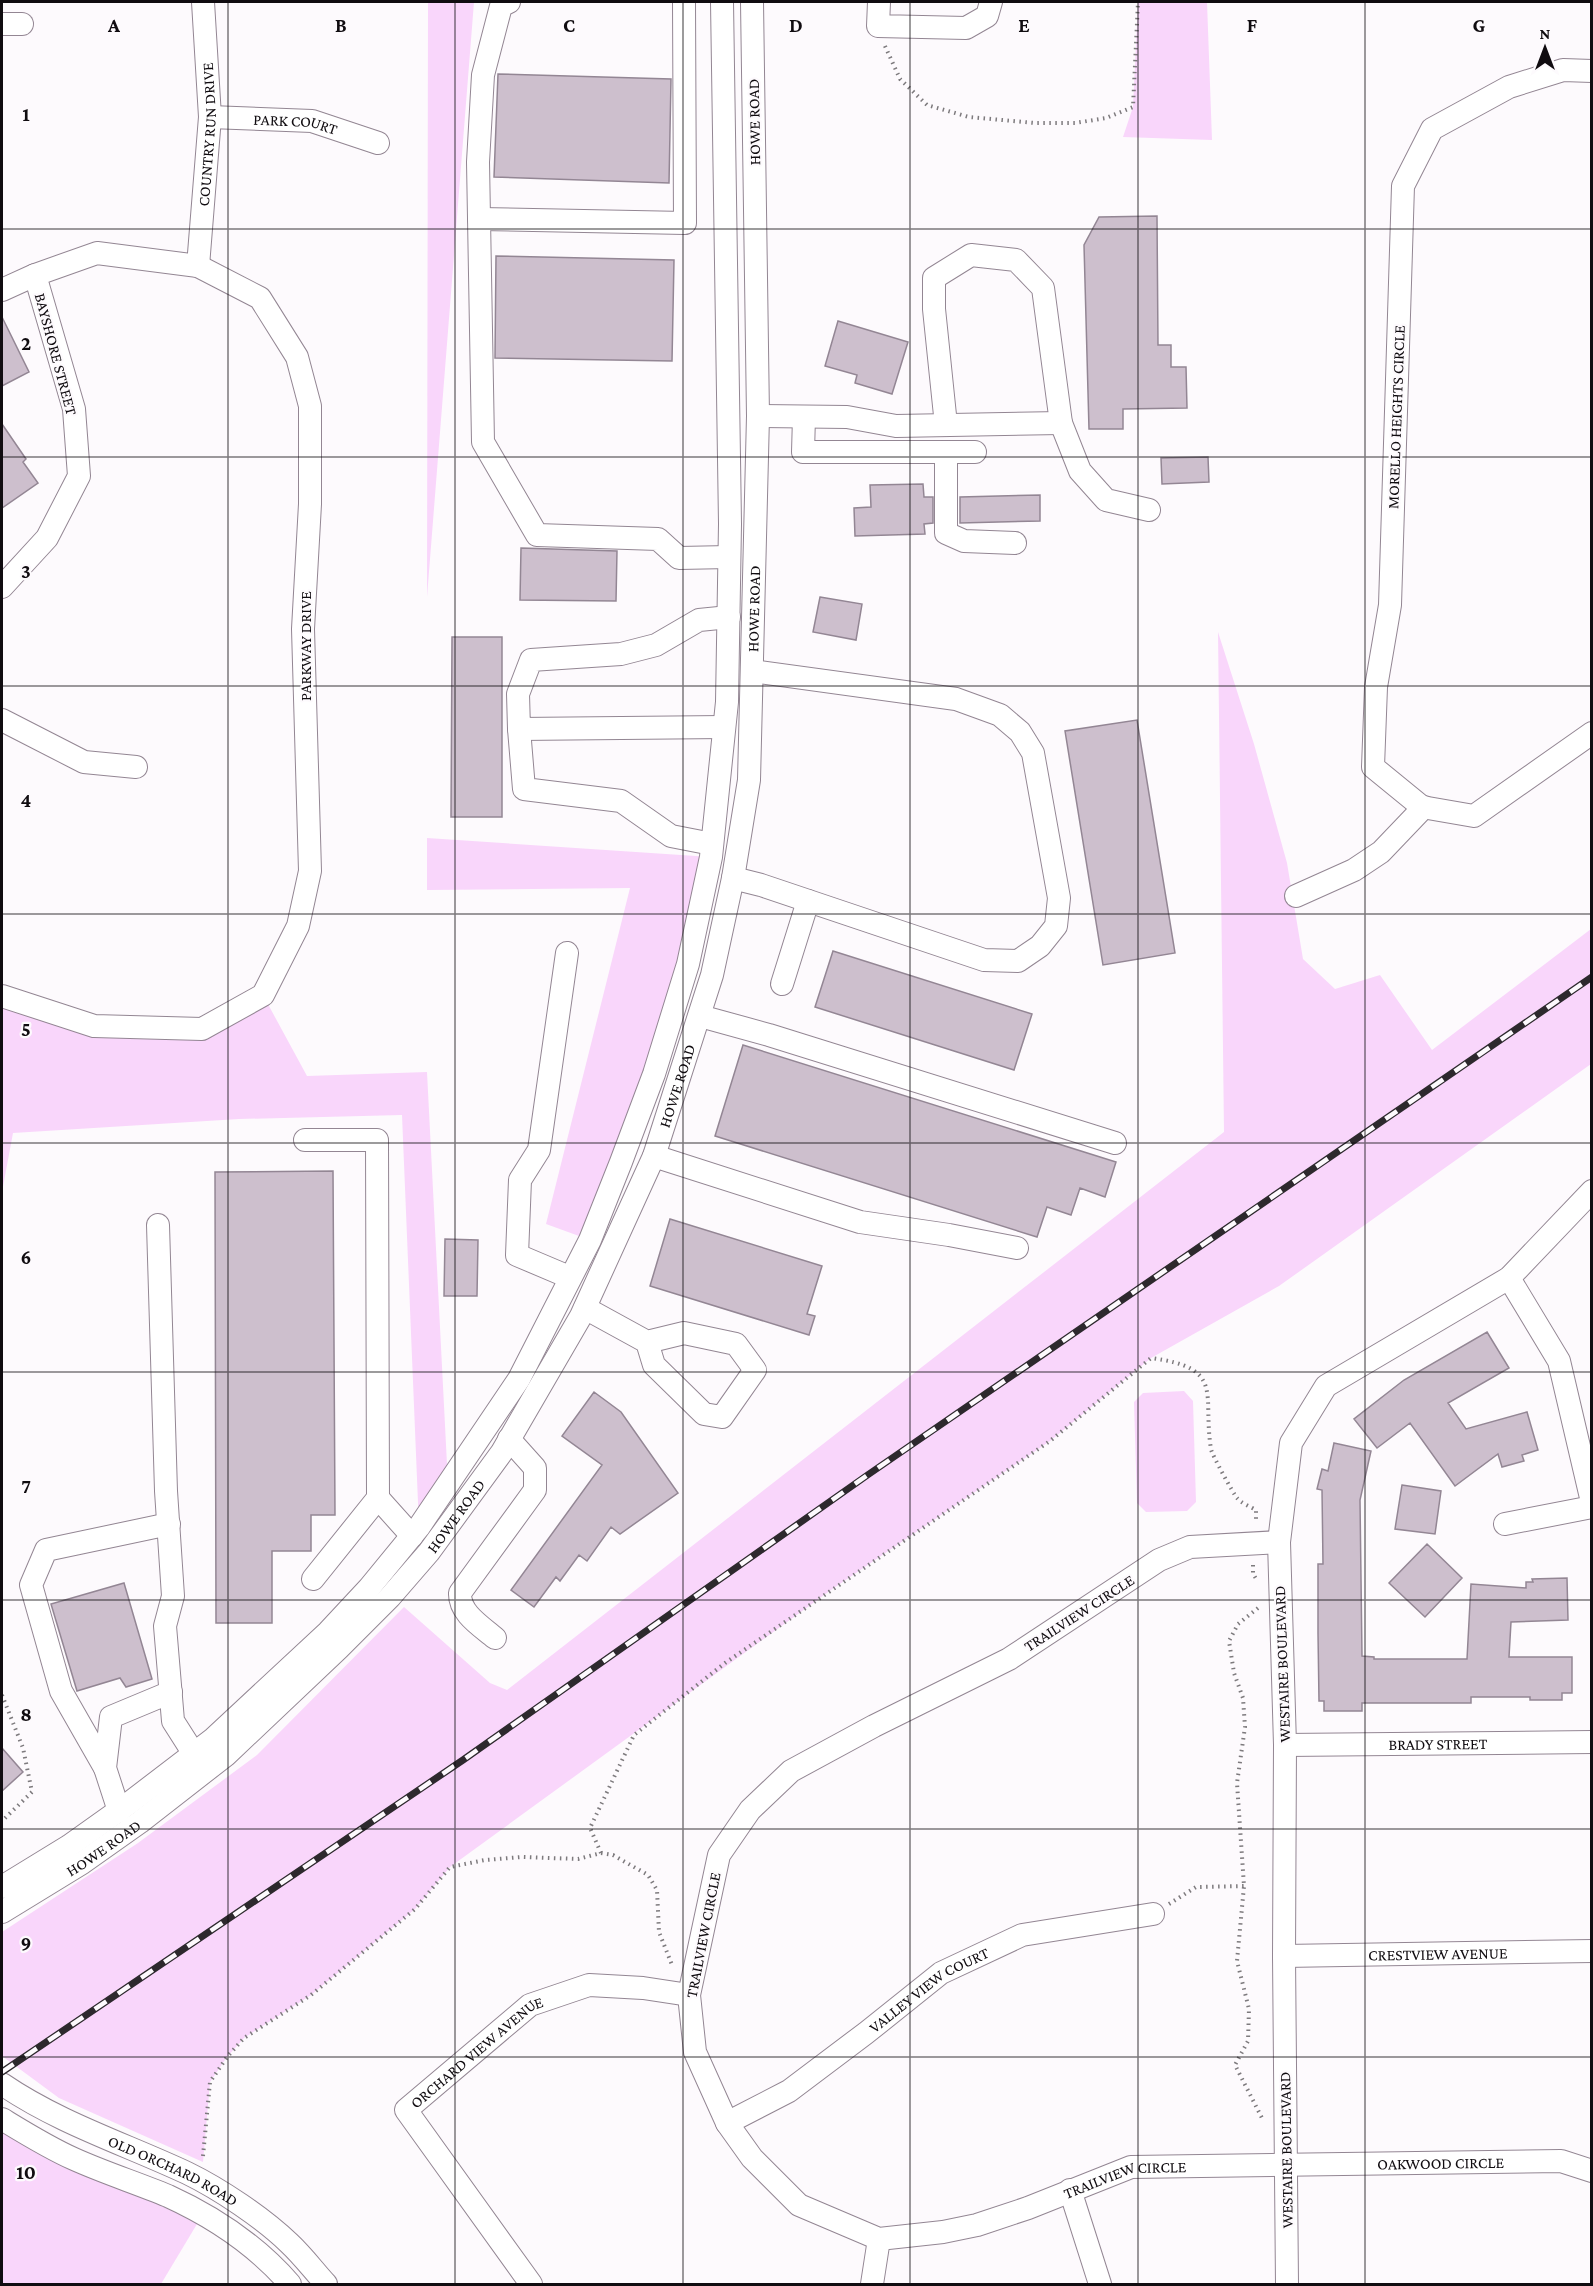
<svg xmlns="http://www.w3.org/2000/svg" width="1593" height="2286" viewBox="0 0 1593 2286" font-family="'Crimson Pro',serif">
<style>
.green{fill:#f9d6fb}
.building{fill:#cdbfcd;stroke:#938694;stroke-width:1.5}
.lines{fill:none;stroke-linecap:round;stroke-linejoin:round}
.minor-casing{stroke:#938693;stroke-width:24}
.path{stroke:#7d7a7d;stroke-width:4;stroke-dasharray:1.5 4.5;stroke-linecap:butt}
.minor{stroke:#fff;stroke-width:22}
.rail-casing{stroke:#2d292d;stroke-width:7}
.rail{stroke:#fdfafd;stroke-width:4.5;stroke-dasharray:14;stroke-linecap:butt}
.grid{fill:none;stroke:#100c10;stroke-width:1.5;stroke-opacity:0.55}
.labels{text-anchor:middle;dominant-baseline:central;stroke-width:4.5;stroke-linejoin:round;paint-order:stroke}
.street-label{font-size:16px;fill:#100c10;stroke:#fdfafd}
.grid-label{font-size:20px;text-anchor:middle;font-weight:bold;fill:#100c10;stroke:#fdfafd;stroke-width:4.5;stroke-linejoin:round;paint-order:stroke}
</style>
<rect width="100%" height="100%" fill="#fdfafd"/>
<!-- green -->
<path class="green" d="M428,2H474L427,597Z
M1138,2H1207L1212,140L1123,137L1133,107Z
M1218,632L1254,744L1287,863L1303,959L1335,989L1380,975L1432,1050L1591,929V1064L1279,1286L1151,1358L1050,1441L831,1590L450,1867L415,1909L311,1995L244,2038L227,2057L210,2082L203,2162L59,2098L2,2056V1932L138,1843L257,1755L404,1607L490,1683L507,1690L1224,1132Z
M427,838L711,857L706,882L590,1240L546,1224L630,888L427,890Z
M263,995L307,1076L427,1072L448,1484L419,1527L402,1115L239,1119L13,1133L2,1192V1004L94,1026L202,1028Z
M1184,1391L1193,1401L1196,1502L1187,1511L1146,1512L1137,1503L1134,1402L1143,1393Z
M2,2119L203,2214L161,2284H2Z"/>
<!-- building -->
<path class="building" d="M498,74L671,79L669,183L494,177Z
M1157,216L1158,345H1171V367H1186L1187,408L1123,409V429H1089L1084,245L1099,217Z
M496,256L674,260L672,361L495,358Z
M2,317L29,372L2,386Z
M838,321L908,342L892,394L855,383L857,375L825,366Z
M2,424L26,459L23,462L38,483L2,508Z
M1208,457L1209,482L1162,484L1161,458Z
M923,484L924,497H933V523L924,524L925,534L855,536L854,508L871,507L870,485Z
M1040,495V521L960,523V497Z
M521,548L617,551L616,601L520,600Z
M820,597L862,604L856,640L813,632Z
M452,637H502V817H451Z
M1137,720L1175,953L1103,965L1065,731Z
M833,951L1032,1014L1014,1070L815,1007Z
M743,1045L1116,1162L1105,1197L1080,1188L1071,1215L1047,1207L1037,1237L715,1136Z
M333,1171L335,1515H311V1551H272V1623H216L215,1172Z
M670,1219L822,1266L807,1314L815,1316L809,1335L650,1286Z
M445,1239L478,1240L477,1296H444Z
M1487,1332L1509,1368L1448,1403L1466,1429L1527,1412L1538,1450L1522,1455L1524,1461L1502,1467L1498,1454L1455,1486L1410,1423L1377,1448L1354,1419L1404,1380Z
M594,1392L621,1412L678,1493L620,1534L611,1527L587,1561L579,1555L560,1581L556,1577L534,1607L511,1590L602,1465L562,1436Z
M1334,1443L1371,1451L1360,1500L1362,1656L1374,1657V1659H1467L1471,1584L1526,1588V1582H1533L1532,1579L1567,1578L1568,1620L1511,1622L1509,1657H1572V1693H1562V1700H1530V1697H1471V1703H1362V1711H1324V1701H1319L1318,1633V1564H1323L1322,1490L1317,1489L1322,1469L1328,1471Z
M1402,1485L1441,1491L1435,1534L1395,1529Z
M1427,1544L1462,1578L1425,1617L1389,1583Z
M124,1583L152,1679L126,1687L120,1678L77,1691L51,1604Z
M2,1748L23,1772L2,1791Z"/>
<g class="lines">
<defs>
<g id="minor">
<path d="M509,2L501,6L483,75L478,162L483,442L537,535L658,539L679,558L729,557"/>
<path d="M879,2L878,26L966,28L987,16L991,2"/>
<path d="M2,24H22"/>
<path d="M1592,71L1563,70L1509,87L1432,129L1403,186L1390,605L1376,687L1373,767L1422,807L1474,816L1592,733"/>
<path id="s1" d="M210,117L312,121L378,143"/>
<path d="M479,219L685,223L684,2"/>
<path id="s2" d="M198,266L210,117L203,2"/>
<path d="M2,290L35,275L97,253L198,266L260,298L297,357L310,406V504L303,629L310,871L298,926L263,995L202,1029L94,1026L2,996"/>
<path d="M758,416L847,417L896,426L1061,423"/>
<path d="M804,417L803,452H975"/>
<path d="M946,425L934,309V278L971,255L1016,260L1043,288L1061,423L1080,471L1106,500L1149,510"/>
<path d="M946,452V533L964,541L1015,543"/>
<path d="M2,587L47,538L79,476L74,409L35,275"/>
<path d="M2,720L84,762L136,767"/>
<path d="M724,727L519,729L518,694L531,660L621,654L656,645L699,620L729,617"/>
<path d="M519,729L524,789L621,801L671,836L712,844"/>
<path d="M733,878L761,885L984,960L1018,961L1040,946L1056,926L1059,898L1033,753L1020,732L1000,715L956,699L752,671"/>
<path d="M1296,896L1354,870L1381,852L1424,807"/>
<path d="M567,953L539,1150L520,1180L517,1255L569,1277"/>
<path d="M782,984L808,901"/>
<path d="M700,1016L769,1035L1115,1143"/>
<path d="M305,1140H377L378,1498L412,1536"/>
<path d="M654,1156L860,1222L949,1235L1017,1248"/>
<path d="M158,1225L166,1491L173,1596L165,1626L173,1721L194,1754"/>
<path d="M1509,1278L1559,1361L1592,1502"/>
<path d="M585,1308L647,1342L684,1333L736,1344L755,1370L722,1417L704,1414L654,1365L647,1342"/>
<path d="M1505,1524L1592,1507"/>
<path id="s3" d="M1279,1542L1190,1547L1159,1560L1009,1659L874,1726L791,1771L750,1810L719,1855L689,1995L695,2052L727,2123L752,2158L799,2205L879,2239L943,2232L977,2225L1028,2208L1131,2167L1561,2161L1592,2171"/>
<path d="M313,1579L378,1498"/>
<path d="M495,1638C481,1626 459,1613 460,1593L535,1490V1468L509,1439"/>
<path id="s4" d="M1285,1745L1592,1742"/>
<path d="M105,1768L61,1691L31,1585L46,1550L169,1524"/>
<path d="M119,1811L105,1768L111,1717L171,1692"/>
<path d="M2,1887L69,1846L128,1804L213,1739L328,1632L369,1588L419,1527L519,1379L590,1240L621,1162L654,1074L688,964L711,857L727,702L730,524L722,2"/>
<path id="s5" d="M2,1912L82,1863L140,1822L226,1755L339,1648L390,1597L429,1552L502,1452L581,1316L654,1156L712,975L733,878L749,780L758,416L752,2"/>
<path id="s6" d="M1284,1956L1592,1951"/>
<path id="s7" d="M2,2084C59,2123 125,2144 187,2173C220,2189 263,2218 289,2243C303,2256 314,2271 326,2284"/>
<path d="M2,2119C25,2133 49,2148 74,2159C105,2173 137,2183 168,2196C214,2217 257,2246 290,2284"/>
<path id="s8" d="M727,2123L789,2091L866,2033L941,1973L1022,1935L1153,1914"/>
<path d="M1070,2190L1100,2284"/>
<path id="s9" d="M531,2284L406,2110L530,2005L589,1985L643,1988L689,1995"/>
<path d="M872,2284L879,2239"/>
<path d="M1287,2284L1284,1956L1285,1745L1279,1542L1291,1443L1326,1386L1509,1278L1592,1191"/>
</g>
</defs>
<!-- minor casing -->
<use href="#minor" class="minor-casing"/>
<!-- path -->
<path class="path" d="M885,46L900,79L927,105L969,117L1035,123H1075L1106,118L1133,107L1138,2
M1253,1565V1574L1257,1580
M1258,1608L1238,1624L1229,1641L1234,1673L1243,1698L1245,1727L1237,1783L1244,1886L1237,1961L1249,2009L1248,2041L1235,2065L1263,2120
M2,1695L23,1748L32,1792L2,1821
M601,1853L590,1828L634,1735L725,1663L1050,1441L1151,1358C1226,1368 1202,1394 1211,1449C1211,1453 1234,1495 1237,1498C1241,1503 1251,1507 1256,1510V1521
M1169,1904L1196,1887L1244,1886
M203,2156L210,2082L227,2057L244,2038L311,1995L415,1909L450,1867L485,1860L522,1857L578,1859L601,1853L613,1855L648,1875L657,1890L659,1932L672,1965"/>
<!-- minor -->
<use href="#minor" class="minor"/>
<defs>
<path id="rail" d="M2,2072L463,1760L869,1474L1592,977"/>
</defs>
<!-- rail casing -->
<use href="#rail" class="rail-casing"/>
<!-- rail -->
<use href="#rail" class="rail"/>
</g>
<!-- grid -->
<path class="grid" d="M228,2V2284M455,2V2284M683,2V2284M910,2V2284M1138,2V2284M1365,2V2284M2,229H1592M2,457H1592M2,686H1592M2,914H1592M2,1143H1592M2,1372H1592M2,1600H1592M2,1829H1592M2,2057H1592"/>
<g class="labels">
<!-- street labels -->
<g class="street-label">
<text transform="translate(754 122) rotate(-91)">HOWE ROAD</text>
<text stroke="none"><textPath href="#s1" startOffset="86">PARK COURT</textPath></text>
<text stroke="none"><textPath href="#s2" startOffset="132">COUNTRY RUN DRIVE</textPath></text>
<text transform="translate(56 354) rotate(75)">BAYSHORE STREET</text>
<text transform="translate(1396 417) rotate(-88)">MORELLO HEIGHTS CIRCLE</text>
<text stroke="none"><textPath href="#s5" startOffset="1578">HOWE ROAD</textPath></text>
<text transform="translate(305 646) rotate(-90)">PARKWAY DRIVE</text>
<text stroke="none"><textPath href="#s5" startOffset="1092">HOWE ROAD</textPath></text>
<text stroke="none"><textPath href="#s5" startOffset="606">HOWE ROAD</textPath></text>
<text transform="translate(1079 1613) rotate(-33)">TRAILVIEW CIRCLE</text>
<text transform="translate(1282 1664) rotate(-92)">WESTAIRE BOULEVARD</text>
<text stroke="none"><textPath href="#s4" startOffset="153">BRADY STREET</textPath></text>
<text stroke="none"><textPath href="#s5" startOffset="120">HOWE ROAD</textPath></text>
<text transform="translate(703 1935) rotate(-79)">TRAILVIEW CIRCLE</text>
<text stroke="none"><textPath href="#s6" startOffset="154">CRESTVIEW AVENUE</textPath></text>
<text stroke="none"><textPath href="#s8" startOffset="243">VALLEY VIEW COURT</textPath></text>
<text stroke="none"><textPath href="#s9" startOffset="306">ORCHARD VIEW AVENUE</textPath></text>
<text transform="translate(1286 2150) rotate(-91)">WESTAIRE BOULEVARD</text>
<text stroke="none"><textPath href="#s3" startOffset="1707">OAKWOOD CIRCLE</textPath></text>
<text stroke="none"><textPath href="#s7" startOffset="192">OLD ORCHARD ROAD</textPath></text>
<text stroke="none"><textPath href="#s3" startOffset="1389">TRAILVIEW CIRCLE</textPath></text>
</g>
</g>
<g class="grid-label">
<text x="114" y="32">A</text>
<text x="341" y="32">B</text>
<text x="569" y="32">C</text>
<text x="796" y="32">D</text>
<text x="1024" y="32">E</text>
<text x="1252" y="32">F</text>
<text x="1479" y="32">G</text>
<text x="26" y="121">1</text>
<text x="26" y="350">2</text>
<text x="26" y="578">3</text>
<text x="26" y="807">4</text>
<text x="26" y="1036">5</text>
<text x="26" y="1264">6</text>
<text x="26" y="1493">7</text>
<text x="26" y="1721">8</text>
<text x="26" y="1950">9</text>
<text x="26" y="2179">10</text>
</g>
<!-- border -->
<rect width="1593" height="2286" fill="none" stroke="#100c10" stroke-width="6"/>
<!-- north arrow -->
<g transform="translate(1545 48)" stroke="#fdfafd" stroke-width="4.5" paint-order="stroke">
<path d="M0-4.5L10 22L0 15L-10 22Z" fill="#100c10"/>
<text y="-9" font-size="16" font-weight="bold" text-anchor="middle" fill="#100c10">N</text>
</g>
</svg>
